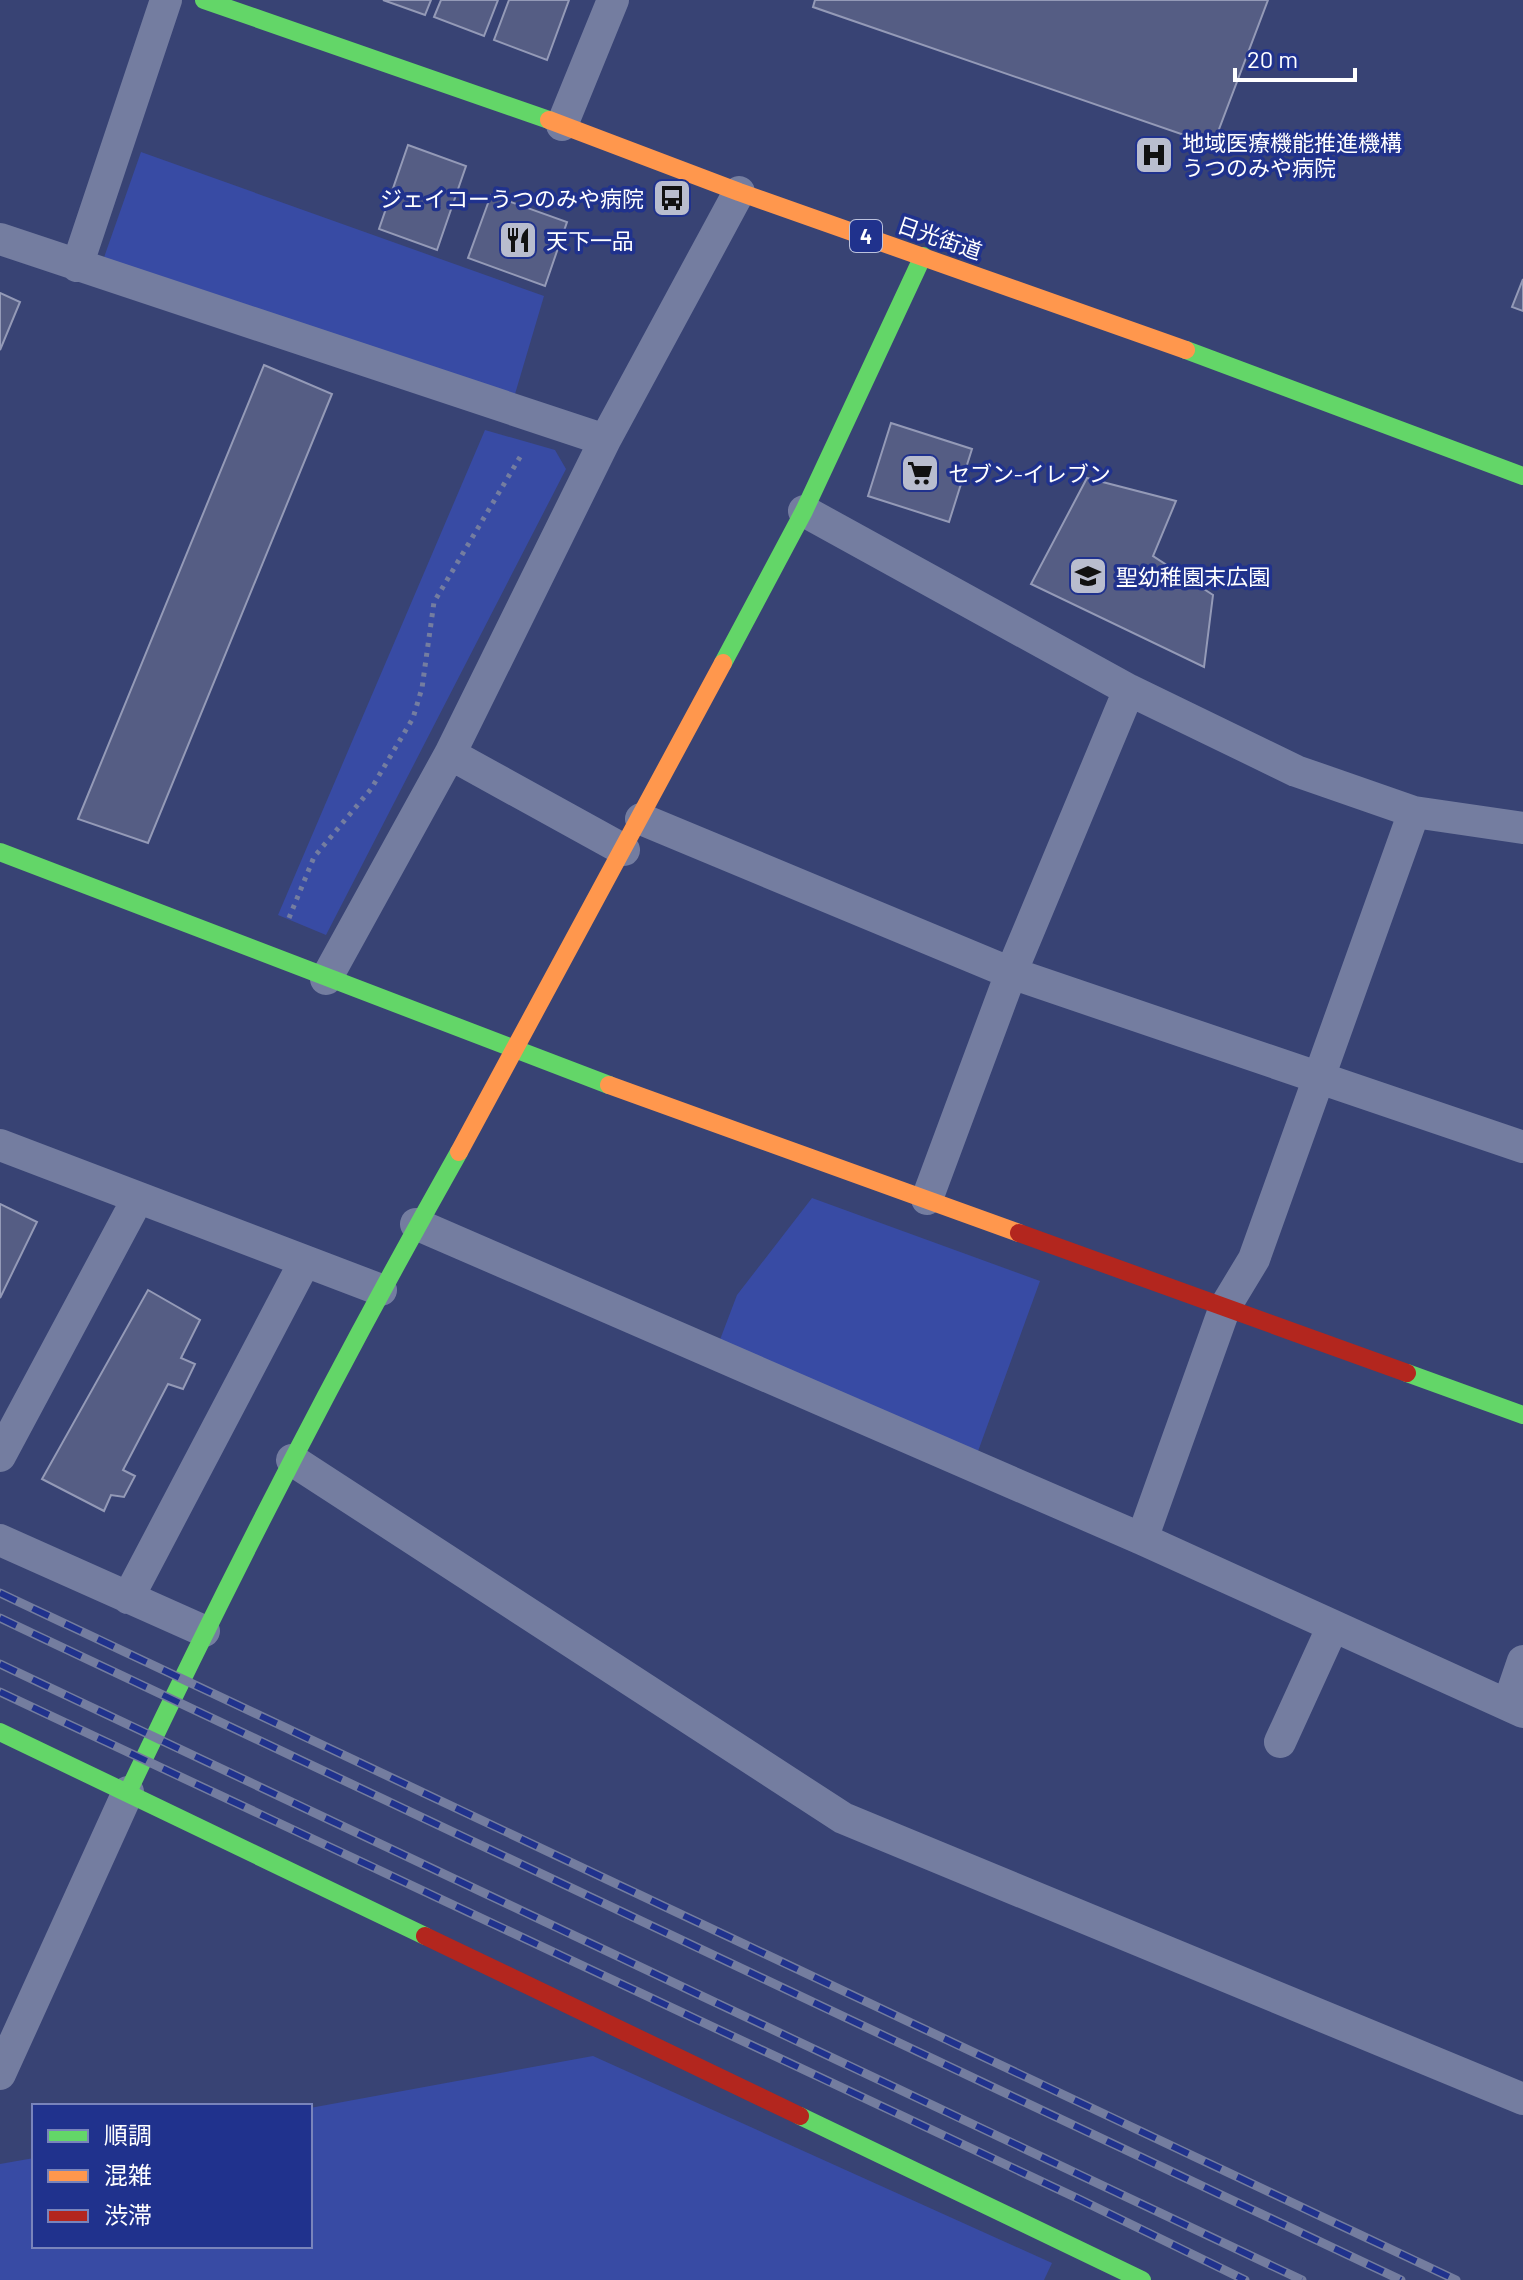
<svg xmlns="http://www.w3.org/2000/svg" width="1523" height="2280" viewBox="0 0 1523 2280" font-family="Barlow,'Noto Sans JP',sans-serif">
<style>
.green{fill:#384ba4}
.building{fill:#555d84;stroke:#949ab7;stroke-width:2}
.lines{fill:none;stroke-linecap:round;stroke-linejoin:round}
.path{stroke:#747da0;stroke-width:5;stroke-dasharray:4 6;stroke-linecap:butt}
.street{stroke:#747da0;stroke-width:32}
.fast{stroke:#63d668;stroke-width:18}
.slow{stroke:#ff974d;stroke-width:18}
.jam{stroke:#b3261e;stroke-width:18}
.rail-casing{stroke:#747d9f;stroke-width:9}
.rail{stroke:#20328d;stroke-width:6;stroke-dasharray:18;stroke-linecap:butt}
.labels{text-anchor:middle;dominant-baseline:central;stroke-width:7;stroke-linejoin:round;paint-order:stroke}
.shield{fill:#20328d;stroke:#bcc2dd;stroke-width:2}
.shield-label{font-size:20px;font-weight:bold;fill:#fff}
.poi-label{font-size:22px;fill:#fff;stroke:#20328d;text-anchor:start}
.street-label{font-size:22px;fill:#fff;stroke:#20328d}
</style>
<rect width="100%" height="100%" fill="#384374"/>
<!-- green -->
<path class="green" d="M141,152L544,296L515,394L101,266Z
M485,430L555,450L566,469L326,935L278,915Z
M812,1198L1040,1281L977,1454L718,1345L737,1295Z
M593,2056L1052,2263L1044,2280H0V2164L34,2158V2246H310V2108Z"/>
<!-- building -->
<path class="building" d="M383,0H431L425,15Z
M441,0H498L484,36L434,17Z
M509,0H569L547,60L494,40Z
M815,0H1268L1213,145L813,7Z
M408,145L466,166L437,250L379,229Z
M491,195L567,222L545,286L468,258Z
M1523,279V311L1512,307Z
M0,293L20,302L0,350Z
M264,365L332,394L148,843L78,819Z
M891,423L972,449L949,522L868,496Z
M1087,478L1176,501L1153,556L1213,595L1204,667L1031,584Z
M0,1204L37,1222L0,1298Z
M148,1290L200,1320L181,1358L195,1364L183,1389L168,1384L123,1470L135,1476L124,1497L111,1495L104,1511L42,1479Z"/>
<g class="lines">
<!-- path -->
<path class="path" d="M289,918L314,857L371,789L413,718L422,688L434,602L523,452"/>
<!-- street -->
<path class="street" d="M562,125L613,0
M0,239L605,440L450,754L326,979
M77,266L166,0
M605,440L739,192
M804,511L1129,690L1296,771L1414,812L1523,828
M450,754L624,850
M641,819L1011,973L1523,1147
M0,1145L381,1290
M927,1199L1011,973L1129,690
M416,1224L1142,1539L1523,1712
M0,1456L138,1198
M292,1460L843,1818L1523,2099
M1142,1539L1225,1307L1254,1259L1414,812
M0,1540L204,1631
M128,1598L305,1261
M1508,1705L1523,1661
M1280,1742L1333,1626
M0,2074L128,1792"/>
<!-- fast -->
<path class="fast" d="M204,0L549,120
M1186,350L1523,476
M723,663L804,511L923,256
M0,852L609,1085
M1407,1373L1523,1415
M0,1732L425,1936
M128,1792C231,1575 341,1361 459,1152
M800,2116L1142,2280"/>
<!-- slow -->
<path class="slow" d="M549,120L739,192L1186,350
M609,1085L1019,1233
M459,1152L723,663"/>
<!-- jam -->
<path class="jam" d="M1019,1233L1407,1373
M425,1936L800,2116"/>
<defs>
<path id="rail" d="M0,1593L1456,2280
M0,1618L1401,2280
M0,1664L1302,2280
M0,1692L1081,2200L1245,2280"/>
</defs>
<!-- rail casing -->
<use href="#rail" class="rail-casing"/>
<!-- rail -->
<use href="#rail" class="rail"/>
</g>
<!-- icons -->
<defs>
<symbol id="hospital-square" viewBox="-11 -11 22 22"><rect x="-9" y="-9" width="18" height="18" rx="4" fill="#b9bdce" stroke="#20328d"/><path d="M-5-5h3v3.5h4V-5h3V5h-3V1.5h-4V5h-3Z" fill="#111"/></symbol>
<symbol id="bus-square" viewBox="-11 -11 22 22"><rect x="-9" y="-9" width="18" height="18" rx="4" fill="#b9bdce" stroke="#20328d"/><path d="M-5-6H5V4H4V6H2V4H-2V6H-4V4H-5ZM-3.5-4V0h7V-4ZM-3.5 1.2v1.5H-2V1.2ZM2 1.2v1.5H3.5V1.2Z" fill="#111"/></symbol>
<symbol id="restaurant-square" viewBox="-11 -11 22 22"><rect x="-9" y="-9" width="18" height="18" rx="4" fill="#b9bdce" stroke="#20328d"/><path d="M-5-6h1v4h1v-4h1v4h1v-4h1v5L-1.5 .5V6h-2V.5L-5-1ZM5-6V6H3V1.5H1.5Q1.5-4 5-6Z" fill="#111"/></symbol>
<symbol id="supermarket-square" viewBox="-11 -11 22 22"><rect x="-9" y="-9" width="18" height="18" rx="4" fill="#b9bdce" stroke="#20328d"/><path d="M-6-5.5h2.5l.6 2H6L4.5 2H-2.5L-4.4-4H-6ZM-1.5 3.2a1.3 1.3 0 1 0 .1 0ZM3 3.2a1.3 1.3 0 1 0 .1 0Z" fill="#111"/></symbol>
<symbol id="school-square" viewBox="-11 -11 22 22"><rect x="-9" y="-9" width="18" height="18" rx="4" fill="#b9bdce" stroke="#20328d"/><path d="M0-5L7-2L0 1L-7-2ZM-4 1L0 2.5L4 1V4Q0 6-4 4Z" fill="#111"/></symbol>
</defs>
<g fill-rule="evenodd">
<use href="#hospital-square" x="1132" y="133" width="44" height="44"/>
<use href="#bus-square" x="650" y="176" width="44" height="44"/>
<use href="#restaurant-square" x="496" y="218" width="44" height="44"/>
<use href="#supermarket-square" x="898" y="451" width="44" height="44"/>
<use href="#school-square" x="1066" y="554" width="44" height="44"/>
</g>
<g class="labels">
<!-- shield labels -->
<rect class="shield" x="850" y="220" width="32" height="32" rx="6"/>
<g class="shield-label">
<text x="866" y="236">4</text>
</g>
<!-- poi labels -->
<g class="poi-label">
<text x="1182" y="142">地域医療機能推進機構<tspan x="1182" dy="25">うつのみや病院</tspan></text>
<text x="644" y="198" text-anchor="end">ジェイコーうつのみや病院</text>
<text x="546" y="240">天下一品</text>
<text x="948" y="473">セブン-イレブン</text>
<text x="1116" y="576">聖幼稚園末広園</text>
</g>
<!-- street labels -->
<g class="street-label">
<text transform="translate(940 237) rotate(19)">日光街道</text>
</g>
</g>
<!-- legend -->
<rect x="32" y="2104" width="280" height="144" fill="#20328d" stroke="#7984bb" stroke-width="2"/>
<rect x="48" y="2130" width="40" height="12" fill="#63d668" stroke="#7984bb" stroke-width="2"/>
<text x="104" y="2144" font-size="24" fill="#ffffff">順調</text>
<rect x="48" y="2170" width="40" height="12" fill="#ff974d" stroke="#7984bb" stroke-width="2"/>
<text x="104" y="2184" font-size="24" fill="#ffffff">混雑</text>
<rect x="48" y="2210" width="40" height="12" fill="#b3261e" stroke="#7984bb" stroke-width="2"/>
<text x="104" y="2224" font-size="24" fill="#ffffff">渋滞</text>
<!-- scale -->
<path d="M1235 68v12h120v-12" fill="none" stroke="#ffffff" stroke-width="4"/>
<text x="1247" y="68" font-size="24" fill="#ffffff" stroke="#20328d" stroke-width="6" paint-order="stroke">20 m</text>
</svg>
